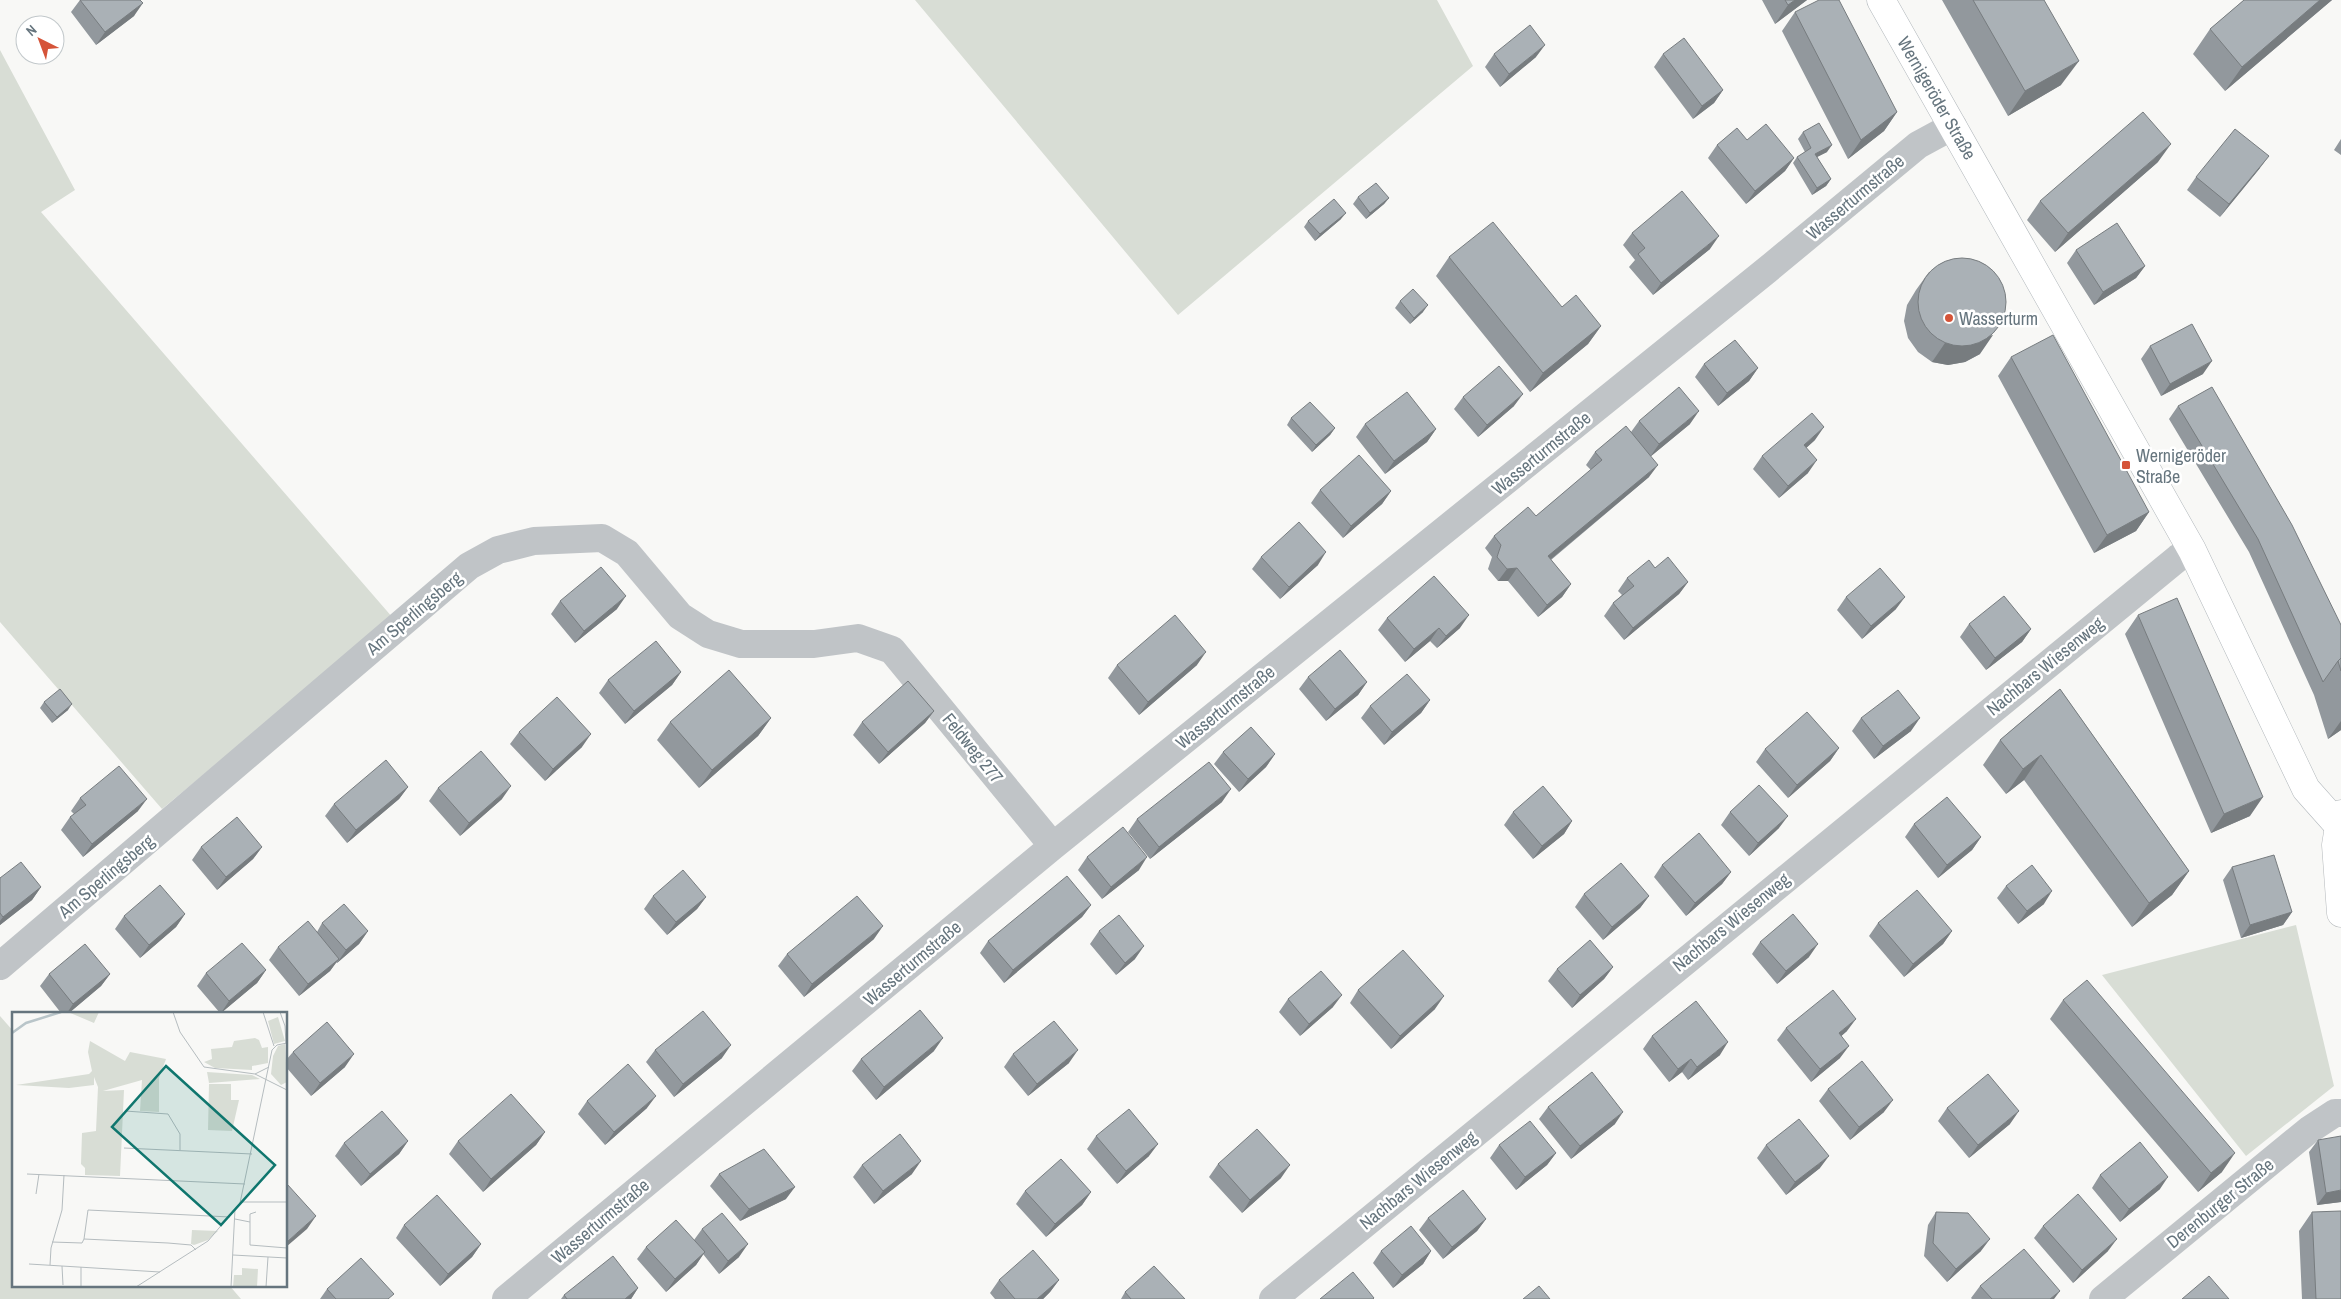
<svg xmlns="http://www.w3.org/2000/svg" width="2341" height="1299" viewBox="0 0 2341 1299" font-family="'Archivo Narrow',sans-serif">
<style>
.green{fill:#d8ddd5}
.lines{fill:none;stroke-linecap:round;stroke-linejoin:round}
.secondary-casing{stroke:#b2b8bc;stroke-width:29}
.primary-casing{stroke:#b4b8bb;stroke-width:29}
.street{stroke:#c0c4c7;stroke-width:28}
.secondary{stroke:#fff;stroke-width:28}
.primary{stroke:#fff;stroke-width:28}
.wall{fill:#92989d}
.shaded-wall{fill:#777c7f}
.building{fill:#aab1b6;stroke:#777c7f}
.poi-dot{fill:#d55439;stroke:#fff;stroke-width:2}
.labels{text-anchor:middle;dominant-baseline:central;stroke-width:5;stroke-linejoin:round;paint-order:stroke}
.street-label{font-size:18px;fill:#66757e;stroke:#fff}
.poi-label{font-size:18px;fill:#66757e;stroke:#fff;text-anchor:start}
.inset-river{fill:none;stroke:#b9c5c9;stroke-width:2.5}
.inset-road{fill:none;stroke:#b5bcbf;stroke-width:1}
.view{fill:#0f766e;fill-opacity:0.15;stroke:#0f766e;stroke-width:2.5}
.inset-edge{fill:none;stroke:#66757e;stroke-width:2.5}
</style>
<rect width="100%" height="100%" fill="#f8f8f6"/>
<!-- green -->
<path class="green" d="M915,0H1437L1473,66L1178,315Z
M0,50L75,190L41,212L393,618L162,809L0,622Z
M2296,925L2334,1086L2246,1156L2102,975Z
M0,1016L14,1032V1285H229L241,1299H0Z"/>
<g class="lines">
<defs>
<path id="secondary" d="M1881,0L2192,550L2306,789L2338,825"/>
<path id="primary" d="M2341,814L2336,845L2341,913"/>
</defs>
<!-- secondary casing -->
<use href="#secondary" class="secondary-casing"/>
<!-- primary casing -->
<use href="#primary" class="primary-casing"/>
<!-- street -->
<path class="street" d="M0,966L469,566L498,550L534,541L602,538L627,553L680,616L708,634L741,644H814L858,638L892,650L1053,846
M506,1299L1053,846L1767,270L1918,145L1953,126
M1273,1299L2178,558L2192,550
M2103,1299L2309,1130L2335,1113H2341"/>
<!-- secondary -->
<use href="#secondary" class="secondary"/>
<!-- primary -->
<use href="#primary" class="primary"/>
</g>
<!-- wall -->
<path class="wall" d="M80,0H140L134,16L96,45L71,12Z
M1762,0H1807L1775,24Z
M1942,0H2044L2061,85L2008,116Z
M2244,0H2332L2225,91L2193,54L2210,29Z
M1795,12L1897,112L1884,131L1848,159L1782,31Z
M1494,54L1536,57L1500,87L1485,67Z
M1663,54L1723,90L1714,103L1693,119L1654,67Z
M1803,132L1827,152L1817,157L1831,179L1826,186L1812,195L1793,163L1797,157L1805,152L1798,139Z
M2341,139V155L2334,150Z
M1717,145L1794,158L1785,171L1746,204L1708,158Z
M2158,162L2055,252L2027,220L2040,201Z
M2260,168L2220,217L2187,190L2196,177Z
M1358,197L1389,198L1384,204L1366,219L1353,204Z
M1341,219L1315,241L1304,227L1308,221Z
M1632,233L1710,249L1653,295L1629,267L1635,260L1623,245Z
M2076,250L2145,266L2136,278L2094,305L2067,263Z
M1449,257L1562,307L1601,326L1588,344L1530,392L1436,276Z
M1929,272L1980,354L1965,362L1948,365L1932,362L1918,352L1908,338L1904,321L1907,305L1916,290Z
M1400,301L1423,312L1410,324L1395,308Z
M2150,346L2203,374L2161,396L2141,359Z
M2011,357L2149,512L2136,531L2094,553L1998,376Z
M1704,364L1758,368L1749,381L1718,406L1695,377Z
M1463,397L1514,406L1478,437L1454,409Z
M2178,406L2341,625V730L2328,739L2314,695L2249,552L2169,419Z
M1291,418L1335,428L1330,435L1312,452L1287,425Z
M1639,421L1690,424L1651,456L1649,477L1551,560L1571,584L1562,597L1538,617L1508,581H1498L1488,569L1492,557L1485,548L1494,536L1536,516L1591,470L1586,465L1595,452L1631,432Z
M1365,424L1436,429L1427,442L1385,474L1356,437Z
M1815,440L1806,448L1808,473L1779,498L1753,469L1762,456Z
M1320,490L1391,491L1382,504L1343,538L1311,503Z
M1261,557L1318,565L1280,599L1252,569Z
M1655,568L1688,582L1679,594L1624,640L1604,616L1613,603L1622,595L1618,591L1627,578Z
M1846,597L1896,609L1862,639L1837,610Z
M560,601L617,609L575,643L551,614Z
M2138,615L2250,816L2211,833L2125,634Z
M1387,618L1460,628L1437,648L1430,641L1405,662L1378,630Z
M1969,624L2031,629L2022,642L1986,670L1960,637Z
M1117,665H1197L1139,715L1108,678Z
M681,672L672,685L625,724L599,693L608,680Z
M1308,677L1367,682L1358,695L1326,721L1299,689Z
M2060,689L2189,871L2172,895L2132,927L2024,780L2006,794L1983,765L2000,740Z
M1430,700L1421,713L1384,745L1361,718L1370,706Z
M44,702L68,710L52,723L40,708Z
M934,711L925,723L879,764L853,735L862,722Z
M771,718L758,736L699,788L657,740L670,722Z
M1861,718L1911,731L1874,759L1852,731Z
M519,732L582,747L545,781L510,744Z
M1839,748L1830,761L1788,798L1756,762L1765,749Z
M1223,752L1275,754L1266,767L1239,792L1214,764Z
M408,787L399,799L347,843L325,816L334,804Z
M438,788L502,799L460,836L429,801Z
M80,798L138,811L83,857L61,830L70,817L74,814L71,811Z
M1222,802L1150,859L1128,832L1137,819Z
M1513,812L1572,821L1564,834L1533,859L1504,825Z
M1730,812L1779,828L1749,856L1721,825Z
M1914,824L1981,837L1972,850L1938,878L1905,837Z
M201,847H262L253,859L217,890L192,860Z
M1087,857L1139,870L1102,899L1078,870Z
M1662,865L1731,872L1722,884L1686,916L1654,877Z
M2232,867L2292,912L2283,925L2241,938L2223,880Z
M0,878L41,887L32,900L0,925Z
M2006,886L2044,904L2018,924L1997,898Z
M1584,894L1649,896L1640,908L1603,940L1575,907Z
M653,896L706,897L697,909L667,935L644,909Z
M1091,905L1082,917L1004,983L980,953L988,941Z
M185,914L176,927L140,958L115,929L124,916Z
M322,923L368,931L359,944L337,963L336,962L330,971L299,996L269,960L278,947L317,932Z
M1878,923L1952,931L1943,944L1904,977L1869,936Z
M1099,931L1135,959L1116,975L1090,944Z
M874,939L804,997L778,966L787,954Z
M1760,942L1809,957L1777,984L1752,954Z
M1613,967L1604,979L1572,1008L1548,981L1557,969Z
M266,970L257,983L221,1013H220L197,986L206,973Z
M49,974H110L101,986L69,1013H61L40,986Z
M1358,990L1435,1009L1391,1049L1350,1003Z
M1288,999L1333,1007L1300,1036L1279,1012Z
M2063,1000L2222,1172L2198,1192L2050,1019Z
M1786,1028L1847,1031L1841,1036L1840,1058L1811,1082L1777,1040Z
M1652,1036L1720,1055L1688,1080L1682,1072L1669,1082L1643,1049Z
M655,1050L722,1058L674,1097L646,1062Z
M934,1051L876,1100L852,1071L861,1059Z
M293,1052L345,1067L311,1096L286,1067V1060Z
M1013,1054L1069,1063L1028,1096L1004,1067Z
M1828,1089L1884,1112L1850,1140L1819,1101Z
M587,1101L647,1108L605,1145L578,1114Z
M1548,1107L1615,1124L1571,1159L1539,1119Z
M1947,1108L2010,1124L1969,1158L1938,1121Z
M545,1132L536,1145L483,1192L449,1154L458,1141Z
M1096,1136L1149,1156L1117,1184L1087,1149Z
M2318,1140L2341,1202L2317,1205L2309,1152Z
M408,1141L399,1154L361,1186L335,1156L344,1143Z
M1499,1145L1556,1153L1547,1165L1516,1190L1490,1158Z
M1766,1145L1820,1168L1786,1195L1757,1158Z
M1218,1164L1281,1178L1242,1213L1209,1177Z
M862,1165L912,1174L874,1204L853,1177Z
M719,1174L786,1199L740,1221L710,1186Z
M2100,1175L2160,1189L2120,1222L2092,1188Z
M1025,1191L1091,1192L1082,1205L1046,1237L1016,1204Z
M1936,1212L1981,1251L1947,1282L1924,1256L1928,1225Z
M2312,1212L2341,1299H2302L2299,1231Z
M1428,1218L1486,1219L1477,1231L1443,1259L1419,1230Z
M404,1225L481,1244L472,1257L440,1286L396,1238Z
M2043,1226L2108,1251L2073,1283L2034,1238Z
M702,1229L739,1257L719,1274L703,1254L696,1265L666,1292L637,1259L646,1247L694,1240Z
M1381,1251H1431L1423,1264L1393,1288L1373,1263Z
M999,1280H1059L1050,1292L1043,1299H995L990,1293Z
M1980,1286L2054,1299H1972L1971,1298Z
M638,1288L631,1299H561L564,1295Z
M327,1289L390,1299H320Z
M1125,1292L1185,1299H1121Z"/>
<!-- shaded-wall -->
<path class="shaded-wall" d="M1795,0H1807L1775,24L1788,5Z
M2320,0H2332L2225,91L2242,67Z
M143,3L134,16L96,45L105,32Z
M1545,45L1536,57L1500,87L1509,74Z
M2079,61L2061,85L2008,116L2025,91Z
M1723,90L1714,103L1693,119L1702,106Z
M1897,112L1884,131L1848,159L1861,140Z
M2171,144L2158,162L2055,252L2068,233Z
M1832,145L1827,152L1811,160L1815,154Z
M2269,156L2260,168L2220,217L2229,204Z
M1794,158L1785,171L1746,204L1755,191Z
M1831,179L1826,186L1812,195L1817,188Z
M1389,198L1384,204L1366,219L1370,213Z
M1346,213L1341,219L1315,241L1320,234Z
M1719,236L1710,249L1653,295L1661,283Z
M2145,266L2136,278L2094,305L2103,292Z
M1428,305L1423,312L1410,324L1414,318Z
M1601,326L1588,344L1530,392L1543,373Z
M1993,335L1980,354L1965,362L1948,365L1932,362L1945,343Z
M2212,361L2203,374L2161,396L2170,384Z
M1758,368L1749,381L1718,406L1727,393Z
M1523,394L1514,406L1478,437L1487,425Z
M1699,411L1690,424L1650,457L1659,444Z
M1824,427L1815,440L1795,458L1804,445Z
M1335,428L1330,435L1312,452L1316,445Z
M1436,429L1427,442L1385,474L1394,461Z
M1817,460L1808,473L1779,498L1788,486Z
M1658,465L1649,477L1539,569L1548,556Z
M1391,491L1382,504L1343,538L1351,526Z
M2149,512L2136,531L2094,553L2107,535Z
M1326,552L1318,565L1280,599L1289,587Z
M1517,568L1508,581H1498L1507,569Z
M1688,582L1679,594L1624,640L1633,628Z
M1571,584L1562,597L1538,617L1547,605Z
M626,596L617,609L575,643L584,631Z
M1905,597L1896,609L1862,639L1871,626Z
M1469,615L1460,628L1437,648L1446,636Z
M1439,628L1430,641L1405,662L1414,649Z
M2031,629L2022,642L1986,670L1995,658Z
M1206,652L1197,665L1139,715L1148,702Z
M681,672L672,685L625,724L634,711Z
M1367,682L1358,695L1326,721L1335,709Z
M1430,700L1421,713L1384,745L1392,732Z
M72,704L68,710L52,723L57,717Z
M934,711L925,723L879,764L888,752Z
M771,718L758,736L699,788L712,770Z
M1920,718L1911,731L1874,759L1883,746Z
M2341,721V730L2328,739Z
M591,734L582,747L545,781L553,769Z
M1839,748L1830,761L1788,798L1797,785Z
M1275,754L1266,767L1239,792L1248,779Z
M2041,755L2024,780L2006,794L2023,769Z
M511,786L502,799L460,836L469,823Z
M408,787L399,799L347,843L356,830Z
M1231,789L1222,802L1150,859L1159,847Z
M2263,797L2250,816L2211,833L2224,814Z
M147,799L138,811L83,857L92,844Z
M1788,816L1779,828L1749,856L1758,843Z
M1572,821L1564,834L1533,859L1542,846Z
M1981,837L1972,850L1938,878L1947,865Z
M262,847L253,859L217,890L226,877Z
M1147,857L1139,870L1102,899L1111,887Z
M2189,871L2172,895L2132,927L2149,903Z
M1731,872L1722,884L1686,916L1695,903Z
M41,887L32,900L0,925V921L3,917Z
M2052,891L2044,904L2018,924L2027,911Z
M1649,896L1640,908L1603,940L1612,927Z
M706,897L697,909L667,935L676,922Z
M1091,905L1082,917L1004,983L1013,970Z
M2292,912L2283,925L2241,938L2250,925Z
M185,914L176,927L140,958L149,945Z
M883,926L874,939L804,997L812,984Z
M368,931L359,944L337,963L346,950Z
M1952,931L1943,944L1904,977L1913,964Z
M1818,944L1809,957L1777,984L1786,971Z
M1144,946L1135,959L1116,975L1125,963Z
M339,959L330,971L299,996L308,984Z
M1613,967L1604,979L1572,1008L1580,995Z
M266,970L257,983L221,1013L229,1001Z
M110,974L101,986L69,1013H67L73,1004Z
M1342,995L1333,1007L1300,1036L1309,1024Z
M1444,996L1435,1009L1391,1049L1400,1036Z
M1856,1019L1847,1031L1830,1046L1839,1033Z
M943,1038L934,1051L876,1100L884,1087Z
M1728,1042L1720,1055L1688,1080L1697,1067Z
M731,1045L722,1058L674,1097L683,1084Z
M1849,1046L1840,1058L1811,1082L1820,1069Z
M1078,1050L1069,1063L1028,1096L1037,1084Z
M354,1054L345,1067L311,1096L320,1083Z
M1691,1059L1682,1072L1669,1082L1678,1069Z
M656,1096L647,1108L605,1145L614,1132Z
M1893,1100L1884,1112L1850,1140L1859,1127Z
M2019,1111L2010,1124L1969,1158L1978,1145Z
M1623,1112L1615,1124L1571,1159L1580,1146Z
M545,1132L536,1145L483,1192L491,1179Z
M408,1141L399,1154L361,1186L370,1174Z
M1158,1144L1149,1156L1117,1184L1126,1171Z
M1556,1153L1547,1165L1516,1190L1525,1177Z
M2235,1153L2222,1172L2198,1192L2211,1173Z
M1829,1156L1820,1168L1786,1195L1795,1182Z
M921,1161L912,1174L874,1204L883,1191Z
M1290,1165L1281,1178L1242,1213L1250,1200Z
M2168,1177L2160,1189L2120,1222L2129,1209Z
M795,1187L786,1199L740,1221L749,1209Z
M2341,1190V1202L2317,1205L2326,1193Z
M1091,1192L1082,1205L1046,1237L1055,1224Z
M316,1216L307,1229L286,1247V1243L288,1241Z
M1486,1219L1477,1231L1443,1259L1452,1247Z
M1990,1239L1981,1251L1947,1282L1956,1269Z
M2117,1239L2108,1251L2073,1283L2082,1270Z
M481,1244L472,1257L440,1286L448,1274Z
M748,1244L739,1257L719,1274L728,1261Z
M1431,1251L1423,1264L1393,1288L1402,1275Z
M705,1252L696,1265L666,1292L675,1279Z
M1059,1280L1050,1292L1043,1299H1037Z
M638,1288L631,1299H625Z
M2060,1291L2054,1299H2050Z"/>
<!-- building -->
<path class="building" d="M80,0H140L143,3L105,32Z
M1785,0H1795L1788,5Z
M1819,0H1839L1897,112L1861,140L1795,12Z
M1973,0H2044L2079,61L2025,91Z
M2244,0H2320L2242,67L2210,29Z
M1530,25L1545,45L1509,74L1494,54Z
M1684,38L1723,90L1702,106L1663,54Z
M2143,112L2171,144L2068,233L2040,201Z
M1819,123L1832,145L1815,154L1831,179L1817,188L1797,157L1811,148L1803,132Z
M1766,124L1794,158L1755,191L1717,145L1737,128L1747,140Z
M2235,129L2269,156L2229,204L2196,177Z
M1376,183L1389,198L1370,213L1358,197Z
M1682,191L1719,236L1661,283L1638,254L1645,248L1632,233Z
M1334,199L1346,213L1320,234L1308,221Z
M1493,222L1562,307L1576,295L1601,326L1543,373L1449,257Z
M2117,223L2145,266L2103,292L2076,250Z
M1918 302a44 44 0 1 1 88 0a44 44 0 1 1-88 0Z
M1413,289L1428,305L1414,318L1400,301Z
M2192,324L2212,361L2170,384L2150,346Z
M2053,335L2149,512L2107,535L2011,357Z
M1735,340L1758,368L1727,393L1704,364Z
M1499,366L1523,394L1487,425L1463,397Z
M1679,387L1699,411L1659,444L1639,421Z
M2212,387L2292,525L2341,625V658L2338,661L2323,682L2258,539L2178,406Z
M1407,392L1436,429L1394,461L1365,424Z
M1310,402L1335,428L1316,445L1291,418Z
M1812,413L1824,427L1804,445L1817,460L1788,486L1762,456Z
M1626,426L1658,465L1548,556L1571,584L1547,605L1517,568L1507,569L1497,557L1501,545L1494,536L1528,507L1536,516L1602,460L1595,452Z
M1359,455L1391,491L1351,526L1320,490Z
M1299,522L1326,552L1289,587L1261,557Z
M1668,557L1688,582L1633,628L1613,603L1634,586L1627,578L1649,560L1655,568Z
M601,567L626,596L584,631L560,601Z
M1880,568L1905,597L1871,626L1846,597Z
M1434,576L1469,615L1446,636L1439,628L1414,649L1387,618Z
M2004,596L2031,629L1995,658L1969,624Z
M2177,598L2263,797L2224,814L2138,615Z
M1175,615L1206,652L1148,702L1117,665Z
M656,641L681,672L634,711L608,680Z
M1340,650L1367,682L1335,709L1308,677Z
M2341,658V671L2338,661Z
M729,670L771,718L712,770L670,722Z
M1407,674L1430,700L1392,732L1370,706Z
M908,681L934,711L888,752L862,722Z
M60,689L72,704L57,717L44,702Z
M2060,689L2189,871L2149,903L2041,755L2023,769L2000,740Z
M1898,690L1920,718L1883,746L1861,718Z
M557,697L591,734L553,769L519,732Z
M1807,712L1839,748L1797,785L1765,749Z
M1251,727L1275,754L1248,779L1223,752Z
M481,751L511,786L469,823L438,788Z
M386,760L408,787L356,830L334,804Z
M1209,762L1231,789L1159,847L1137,819Z
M119,766L147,799L92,844L70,817L86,805L80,798Z
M1759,785L1788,816L1758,843L1730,812Z
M1543,786L1572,821L1542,846L1513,812Z
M1947,797L1981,837L1947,865L1914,824Z
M237,817L262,847L226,877L201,847Z
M1123,827L1147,857L1111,887L1087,857Z
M1699,833L1731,872L1695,903L1662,865Z
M2274,855L2292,912L2250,925L2232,867Z
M21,862L41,887L3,917L0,913V878Z
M1621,863L1649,896L1612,927L1584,894Z
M2032,865L2052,891L2027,911L2006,886Z
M683,870L706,897L676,922L653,896Z
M1067,876L1091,905L1013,970L988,941Z
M160,885L185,914L149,945L124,916Z
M1917,890L1952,931L1913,964L1878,923Z
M857,896L883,926L812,984L787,954Z
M344,904L368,931L346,950L322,923Z
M1793,914L1818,944L1786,971L1760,942Z
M1119,915L1144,946L1125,963L1099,931Z
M308,921L339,959L308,984L278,947Z
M1590,940L1613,967L1580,995L1557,969Z
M242,943L266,970L229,1001L206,973Z
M85,944L110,974L73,1004L49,974Z
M1403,950L1444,996L1400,1036L1358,990Z
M1321,971L1342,995L1309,1024L1288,999Z
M2087,980L2235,1153L2211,1173L2063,1000Z
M1833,990L1856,1019L1839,1033L1849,1046L1820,1069L1786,1028Z
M1696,1001L1728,1042L1697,1067L1691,1059L1678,1069L1652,1036Z
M920,1010L943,1038L884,1087L861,1059Z
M703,1011L731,1045L683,1084L655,1050Z
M1054,1021L1078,1050L1037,1084L1013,1054Z
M327,1022L354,1054L320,1083L293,1052Z
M1862,1061L1893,1100L1859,1127L1828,1089Z
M628,1064L656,1096L614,1132L587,1101Z
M1592,1072L1623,1112L1580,1146L1548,1107Z
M1988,1074L2019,1111L1978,1145L1947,1108Z
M511,1094L545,1132L491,1179L458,1141Z
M1129,1109L1158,1144L1126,1171L1096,1136Z
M382,1111L408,1141L370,1174L344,1143Z
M1799,1119L1829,1156L1795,1182L1766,1145Z
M1530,1121L1556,1153L1525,1177L1499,1145Z
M1257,1129L1290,1165L1250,1200L1218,1164Z
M900,1134L921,1161L883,1191L862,1165Z
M2341,1136V1190L2326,1193L2318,1140Z
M2140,1142L2168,1177L2129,1209L2100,1175Z
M764,1149L795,1187L749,1209L719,1174Z
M1061,1159L1091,1192L1055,1224L1025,1191Z
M287,1184L316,1216L288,1241L286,1239V1185Z
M1463,1190L1486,1219L1452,1247L1428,1218Z
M2078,1194L2117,1239L2082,1270L2043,1226Z
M437,1195L481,1244L448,1274L404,1225Z
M2341,1211V1299H2316L2312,1212Z
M1936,1212L1968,1213L1990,1239L1956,1269L1933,1243Z
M722,1213L748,1244L728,1261L702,1229Z
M676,1220L705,1252L675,1279L646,1247Z
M1411,1226L1431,1251L1402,1275L1381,1251Z
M2024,1249L2060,1291L2050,1299H1992L1980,1286Z
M1033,1250L1059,1280L1037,1299H1015L999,1280Z
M613,1256L638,1288L625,1299H567L564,1295Z
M361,1258L394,1294L388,1299H336L327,1289Z
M1154,1266L1185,1299H1131L1125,1292Z
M1353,1272L1374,1298L1373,1299H1320Z
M2209,1276L2229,1299H2182Z
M1539,1286L1550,1299H1523Z"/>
<!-- markers -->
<g class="poi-dot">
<circle cx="1949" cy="318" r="5"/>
<rect x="2121" y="460" width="10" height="10" rx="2.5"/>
</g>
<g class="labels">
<!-- street labels -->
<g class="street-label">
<text transform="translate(1937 98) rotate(60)">Wernigeröder Straße</text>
<text transform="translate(1855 197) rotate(-40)">Wasserturmstraße</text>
<text transform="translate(1541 453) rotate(-39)">Wasserturmstraße</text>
<text transform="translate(414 613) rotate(-40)">Am Sperlingsberg</text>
<text transform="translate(2045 666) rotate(-39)">Nachbars Wiesenweg</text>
<text transform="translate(1225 707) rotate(-39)">Wasserturmstraße</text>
<text transform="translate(973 748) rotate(51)">Feldweg 277</text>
<text transform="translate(106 876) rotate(-40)">Am Sperlingsberg</text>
<text transform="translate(1731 922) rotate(-39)">Nachbars Wiesenweg</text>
<text transform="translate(912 963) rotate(-40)">Wasserturmstraße</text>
<text transform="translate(1418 1180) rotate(-39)">Nachbars Wiesenweg</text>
<text transform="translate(2220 1203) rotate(-39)">Derenburger Straße</text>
<text transform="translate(600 1221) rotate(-40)">Wasserturmstraße</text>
</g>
<!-- poi labels -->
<g class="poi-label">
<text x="1959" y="318">Wasserturm</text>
<text x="2136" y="455">Wernigeröder<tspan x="2136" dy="21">Straße</tspan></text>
</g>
</g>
<!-- overview -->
<g transform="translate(12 1012)">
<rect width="275" height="275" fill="#f8f8f6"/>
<path d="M56,0H87L82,11ZM266,5L273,29L262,32L256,9ZM243,26L247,28L250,36L256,35V51L240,54V58L203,56L192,50L200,47L199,37L220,35L222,29ZM78,29L113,49L118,40L154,47L147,66V100L128,99L130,68L91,79L112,78L108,164L73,163V156L69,152L70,121L84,119L86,75L82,65V73L57,76L4,73L77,62L80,59L76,40ZM273,32L275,70L269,73L259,62L261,44L266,34ZM195,60L240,63L248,67L197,71ZM197,72H219V88H227L220,119L196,118ZM180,218L206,219L196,228L182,233L179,232ZM230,256L246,257L245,275H221L222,263H230Z" fill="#d8ddd5"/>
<path class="inset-river" d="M0,21L14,11L49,0"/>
<path class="inset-road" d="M161,0L168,20L192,55L243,62L275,78M251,0L262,34M268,0L273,14L274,31M243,62L257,55M113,99L156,102L168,122V138M112,136L240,142M15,162L233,172M24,182L27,162M228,191L260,38L265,33L275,31M223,207L238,210V202L244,200M238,210V233L275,236M72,227L76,198L218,205M40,230L70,231L72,227L156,231L179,233L184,238M221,243L275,246M17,252L148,260M38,253L39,236L50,198L52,163M50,254L51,273M69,275V255M124,275L196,229L229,190H275M219,275L223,197M254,275L256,245"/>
<path class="view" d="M154,54L263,153L209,213L100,115Z"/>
<rect width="275" height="275" class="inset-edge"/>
</g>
<!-- north arrow -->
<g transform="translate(40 40) rotate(318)"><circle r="24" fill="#ffffff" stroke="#c2c8cb"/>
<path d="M0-4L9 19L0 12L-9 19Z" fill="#d55439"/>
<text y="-8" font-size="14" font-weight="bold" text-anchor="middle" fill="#66757e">N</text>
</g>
</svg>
